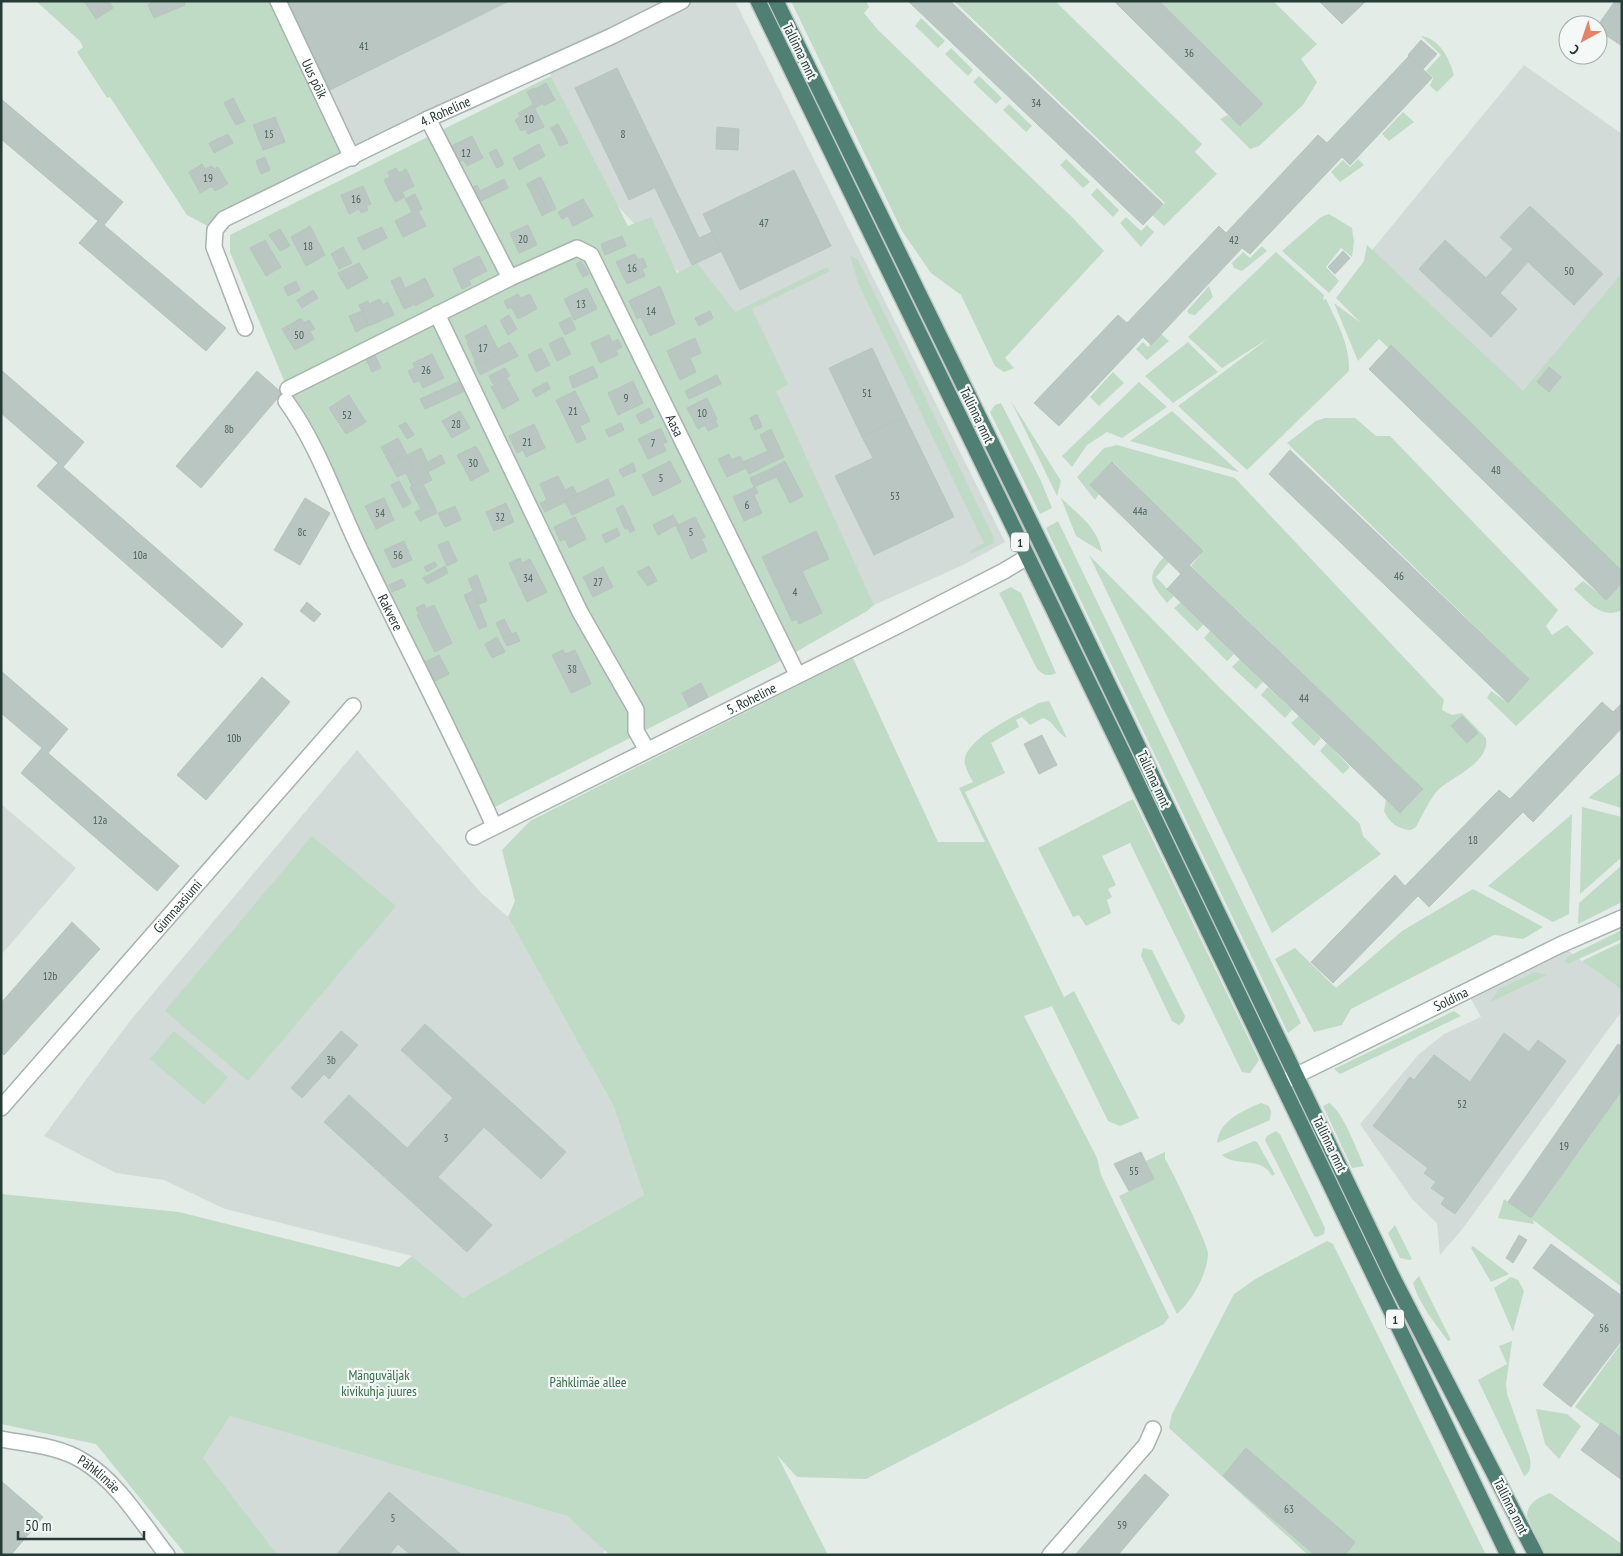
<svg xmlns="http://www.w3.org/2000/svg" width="1623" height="1556" viewBox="0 0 1623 1556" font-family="'PT Sans Narrow',sans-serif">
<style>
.built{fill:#d2dbd7}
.green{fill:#bfdac5}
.building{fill:#b9c6c1;stroke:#b7c5be}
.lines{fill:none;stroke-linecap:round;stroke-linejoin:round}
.pedestrian-casing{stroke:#a7b3af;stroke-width:18}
.minor-casing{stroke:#a7b3af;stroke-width:18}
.tertiary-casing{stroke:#a7b3af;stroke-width:18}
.trunk-casing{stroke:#c2c8c6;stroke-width:18}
.pedestrian{stroke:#fff;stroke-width:15}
.minor{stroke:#fff;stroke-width:15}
.tertiary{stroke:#fff;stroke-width:15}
.trunk{stroke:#508074;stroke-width:15}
.labels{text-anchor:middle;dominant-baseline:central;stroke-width:4.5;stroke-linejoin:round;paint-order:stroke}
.number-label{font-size:11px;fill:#4a5e58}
.shield{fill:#f4f8f6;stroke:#63746f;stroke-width:1}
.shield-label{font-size:12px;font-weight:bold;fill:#253b35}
.street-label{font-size:14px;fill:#253b35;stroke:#f4f8f6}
.park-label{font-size:14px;fill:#336e48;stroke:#f4f8f6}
</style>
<rect width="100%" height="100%" fill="#e4ece8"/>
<!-- built -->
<path class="built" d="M278,1H735L1005,542L963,565L874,605L779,403L710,306L615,203L548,70L352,158Z
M1524,65L1622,134V292L1535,417L1368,255Z
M357,750L481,893L508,917L613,1105L644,1195L463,1298L412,1256L225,1209L164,1180L116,1173L44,1136L130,1021Z
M1,804L76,868L1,955Z
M1560,945L1622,990V1011L1460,1232L1440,1255L1437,1223L1412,1199L1360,1124L1418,1055L1444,1034L1481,1017L1467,992Z
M230,1416L567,1516L605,1550L601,1555H278L203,1458Z"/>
<!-- green -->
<path class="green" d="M36,1H276L352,158L215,230L187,215L110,97L107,98L77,52L83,47L80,41Z
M791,1H866L869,7L864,13L878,30L1071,216L1104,251L1005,358L1014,368L1004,372L995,366L961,295L931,273L902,231Z
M954,1H1055L1202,144L1195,152L1217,174L1164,226L1152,215L1165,203Z
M1159,1H1273L1317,44L1301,59L1317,82L1303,105L1259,146L1250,149L1220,119L1228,115L1241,126L1262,104Z
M921,18L945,41L938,48L915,26Z
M1421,36C1440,39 1449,58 1454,75L1437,92L1430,86L1433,78L1426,71L1441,55Z
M951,48L973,70L968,76L945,54Z
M551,76L628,226L651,217L677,273L697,263L735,312L827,267L830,271L752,309L788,384L776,391L874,605L867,611L775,664L487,811L302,423L230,252V235Z
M979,76L1002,98L996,104L973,82Z
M1009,104L1032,126L1026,132L1003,110Z
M1403,112L1414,122L1389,141L1382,134Z
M1066,159L1090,182L1083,188L1060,165Z
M1358,159L1364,165L1340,182L1331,172L1343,160L1350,167Z
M1097,188L1119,210L1113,217L1091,195Z
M1329,214L1352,228L1354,242L1352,257L1341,248L1326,267L1339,281L1329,293L1282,251L1321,217Z
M1126,217L1141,231L1147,225L1154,232L1141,247L1120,223Z
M1367,245L1523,391L1622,273V571L1379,339L1358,361L1334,303L1361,323L1336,298L1364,261Z
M1262,246L1267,251L1242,271L1234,268L1232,263L1243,252L1250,258Z
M1276,252L1324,295L1323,300L1326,299C1337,323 1350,344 1349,371L1247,470L1178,406L1269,338L1222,368L1188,337Z
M850,255L858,260L993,536L994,543L971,554L970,551L984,543L858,283Z
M1209,286L1213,297L1195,315L1189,314L1187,311Z
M1161,334L1169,341L1147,360L1136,349L1143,342L1148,347Z
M1188,342L1218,372L1173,403L1145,376Z
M1113,372L1124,383L1099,406L1090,397Z
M1139,382L1167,407L1122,438L1107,432L1087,445L1072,467L1062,456Z
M1011,401L1061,481L1057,496Z
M1001,403L1041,481L1052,508L1040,514L990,412L995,405Z
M1172,411L1239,472L1130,441Z
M1325,418H1355L1376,436H1390L1558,610L1546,626L1552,635L1567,625L1594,653L1516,726L1487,698L1491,691L1508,703L1529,679L1287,443L1316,421Z
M1117,445L1235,478L1444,700L1442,710L1452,715L1462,713L1486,738C1490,763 1453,776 1438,790C1429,800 1422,816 1416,827L1411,830C1397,829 1390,823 1384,811L1386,800L1400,813L1423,789L1191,566L1203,551L1113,462L1090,485L1099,494L1095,500L1077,477L1104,448Z
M1061,498C1078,514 1098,528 1102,552L1076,536Z
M1058,521L1301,1023L1288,1033L1046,528Z
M1089,555L1221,689L1360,824L1363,836L1381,854L1272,933Z
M1164,557L1169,562L1156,577L1174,596L1167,603C1151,583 1145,578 1164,557Z
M1583,581L1606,599L1622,583V610C1602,620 1588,602 1574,589Z
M1011,587L1021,593L1056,673C1048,677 1043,675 1037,669L999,593Z
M1181,602L1204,624L1197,631L1174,608Z
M1210,631L1234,654L1227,661L1204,638Z
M853,658L938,842H985L959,788L973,782C970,776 966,770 965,764C960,740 1021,713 1039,703L1049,701L1067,738C1057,734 1054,721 1043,718L1030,725L1022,717L1016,720L1019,727L991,743L1005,773L965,792L1064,997L1074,991L1139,1118L1120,1126L1108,1121L1052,1006L1024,1016L1097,1158L1101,1175L1169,1317L1164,1324L866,1479L797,1477L777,1455L828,1555H610L567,1516L230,1416L203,1458L278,1555H186L96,1444L1,1424V1194L179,1212L399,1267L412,1256L463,1298L644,1195L613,1105L508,917L515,901L502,850L530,821Z
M1240,659L1263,682L1256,689L1232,667Z
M1268,687L1292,710L1285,718L1261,695Z
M1299,716L1321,738L1314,746L1291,723Z
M1327,743L1350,767L1343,774L1320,751Z
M1622,772V808L1588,798Z
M1133,799L1259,1060L1250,1073L1242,1072L1130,843L1102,856L1116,885L1108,889L1112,897L1107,900L1111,913L1086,926L1079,915L1073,917L1038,848Z
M1582,807L1622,817V857L1580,894Z
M1572,814L1569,914L1553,922L1488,886Z
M312,836L396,906L248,1081L165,1011Z
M1622,865V902L1578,924L1579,903Z
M1473,889L1543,927L1523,939L1494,935L1351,1009L1342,1025L1314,1032L1275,959L1295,948L1336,988L1402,931Z
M1622,930V939L1568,964L1565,961L1567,957Z
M1622,942V990L1582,961Z
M1143,948L1152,950L1185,1016L1183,1022L1179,1025L1172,1021L1141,956Z
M1535,972L1547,975L1490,1002L1499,989Z
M1454,1011L1461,1016L1340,1074L1334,1069Z
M174,1031L228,1077L204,1105L150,1059Z
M1622,1090V1287L1533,1220L1534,1224L1498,1218L1504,1199L1531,1218Z
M1261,1103L1269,1106L1271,1112L1270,1120L1217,1143C1219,1121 1242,1111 1261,1103Z
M1329,1103C1343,1111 1357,1151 1364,1166L1352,1168L1323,1106Z
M1276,1131L1280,1134L1325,1228L1324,1234L1317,1237L1314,1236L1265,1140L1267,1136Z
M1254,1141L1257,1142L1275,1174L1272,1176C1261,1155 1237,1168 1222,1155Z
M1165,1152V1159C1171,1168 1209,1247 1208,1253C1208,1273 1192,1301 1177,1314L1119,1196L1154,1179L1146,1161Z
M1395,1225L1412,1259L1409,1260L1400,1258L1388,1233Z
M1327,1241L1333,1244L1486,1555H1308L1169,1428L1172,1414L1234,1294L1257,1278Z
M1473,1246L1509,1274L1491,1282L1471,1248Z
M1419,1276L1451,1340L1448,1341C1434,1322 1420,1305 1413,1283Z
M1511,1277L1518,1280L1524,1291L1513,1332L1494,1288Z
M1512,1341L1506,1384L1507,1394L1530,1458C1531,1466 1531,1472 1524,1476L1478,1380L1507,1364L1499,1346Z
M1622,1342V1441L1575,1407Z
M1536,1409L1567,1414L1581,1426L1559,1459L1545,1444Z
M1550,1493L1622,1544V1555H1545L1527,1516C1528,1502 1538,1498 1550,1493Z"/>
<!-- building -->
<path class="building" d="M84,1H109L113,8L96,19Z
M154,1H184L185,5L154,18L148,5Z
M287,1H509L330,90Z
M908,1H950L1163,204L1143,225Z
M1114,1H1159L1263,104L1240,126Z
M1319,1H1364L1365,2L1342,24Z
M1615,1H1622V46L1598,30V25Z
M1421,40L1437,54L1423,69L1408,55Z
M1409,56L1432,78L1350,165L1342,157L1250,254L1242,248L1151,345L1143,337L1059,426L1034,403L1118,315L1127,323L1219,226L1226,233L1318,135L1327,143Z
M617,68L671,180L629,200L575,88Z
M546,83L555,100L544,106L535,89Z
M534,88L542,104L535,108L527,92Z
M233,98L245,121L236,125L224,103Z
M1,99L123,202L104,225L226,328L206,351L79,243L98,221L1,139Z
M533,105L544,127L528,134L525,129L521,131L515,120L520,117L518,113Z
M275,117L285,142L263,150L253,125Z
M558,124L568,143L560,146L551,128Z
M717,127L739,129L738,150L716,149Z
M228,134L233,143L214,153L209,143Z
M472,136L483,158L467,166L463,160L457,163L449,147Z
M539,144L545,156L519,170L513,158Z
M496,149L504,164L497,168L489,153Z
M265,157L270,170L261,174L256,161Z
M202,164L205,169L212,166L214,169L218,167L228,184L215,191L212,186L200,193L189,172Z
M396,168L399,173L406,169L414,186L402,192L405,197L395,202L384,180L390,177L388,172Z
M794,170L831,246L740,290L703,214Z
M541,177L556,209L549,212L534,180Z
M504,179L508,188L477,203L470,188L477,185L480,191Z
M534,180L549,212L542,216L527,184Z
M671,180L699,238L712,232L722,251L692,265L655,188Z
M363,186L371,204L366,206L368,210L361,213L359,209L349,214L341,195Z
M415,194L422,209L418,211L426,226L403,237L395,221L412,212L405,199Z
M583,199L593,216L573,226L568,216L562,219L558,212Z
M1530,206L1603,274L1574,305L1528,262L1500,293L1517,309L1491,337L1419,269L1445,240L1486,278L1513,249L1500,237Z
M528,225L537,245L519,253L510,233Z
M310,226L325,255L306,266L291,237Z
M382,227L387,238L363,250L357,238Z
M280,229L290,246L280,251L269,235Z
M622,236L626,246L605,255L601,244Z
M265,240L281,267L266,276L250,248Z
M343,247L352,263L339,269L331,254Z
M1343,251L1350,258L1335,274L1328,267Z
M635,254L638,260L643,258L647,267L642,269L645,276L627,284L616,262Z
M479,256L487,271L469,280L471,285L462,289L453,269Z
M581,261L589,274L583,277L576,264Z
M359,263L368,278L347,289L338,273Z
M400,277L413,305L404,309L391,281Z
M425,278L434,296L415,306L406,288Z
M296,281L300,290L288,296L284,287Z
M660,286L675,324L650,336L641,317L637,319L629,301Z
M587,288L597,309L574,320L564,299Z
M313,290L318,298L302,308L297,300Z
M518,294L521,298L530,294L537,309L518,319L511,307L508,309L504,301Z
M380,299L383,305L388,302L394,315L369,326L359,305L368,301L369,304Z
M362,311L368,326L356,332L349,316Z
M710,311L713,318L699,326L695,318Z
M509,315L517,329L508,335L500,320Z
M570,317L576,329L565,335L559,323Z
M301,318L304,323L309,320L315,329L310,331L314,339L295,350L282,329Z
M486,325L489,332L468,342L465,336Z
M489,332L500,353L477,364L467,343Z
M609,335L612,342L618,339L622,347L616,350L618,355L600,363L591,343Z
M562,337L571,354L557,361L549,344Z
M695,338L701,353L690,358L696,372L680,380L667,351Z
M510,342L518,356L480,375L474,362Z
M1391,345L1622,571V583L1606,600L1369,369Z
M541,348L550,365L536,372L528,355Z
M872,348L905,417L862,437L829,368Z
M374,353L381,368L372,372L365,357Z
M432,354L444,378L423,388L419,380L414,383L408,371L415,368L413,363Z
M593,366L598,377L573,388L569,377Z
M1549,367L1561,377L1549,392L1537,382Z
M505,368L510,376L493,384L489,376Z
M1,370L84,442L63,467L243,624L222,648L37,486L58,463L1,413Z
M257,371L282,393L201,488L176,466Z
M717,375L721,384L689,399L685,391Z
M507,378L519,400L503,409L491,387Z
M460,381L465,391L425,409L420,399Z
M633,381L643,403L618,415L608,393Z
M547,382L550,389L536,397L532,390Z
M575,391L590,421L580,426L586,439L577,443L556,400Z
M349,395L366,422L346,434L329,408Z
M707,398L717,419L715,420L718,426L708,431L705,425L698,429L687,408Z
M649,408L654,417L641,424L636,415Z
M460,411L470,428L452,438L442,421Z
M757,414L762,427L755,430L750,418Z
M905,417L954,517L874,555L835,476L873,458L862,437Z
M406,422L414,435L407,439L399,426Z
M621,423L624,430L609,437L605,430Z
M534,424L545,448L526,457L523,450L517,453L509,436Z
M661,428L667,442L663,444L666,451L648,459L638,439Z
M771,429L784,457L773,462L760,435Z
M398,438L407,455L390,464L381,447Z
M476,446L489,471L471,481L457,455Z
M421,448L427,461L413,468L407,455Z
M1290,450L1529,679L1508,703L1269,474Z
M768,451L773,462L749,474L743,462Z
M729,454L732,460L740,456L746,468L727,477L718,459Z
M407,455L414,469L397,477L390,464Z
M441,455L445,463L428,472L432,480L424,484L416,468Z
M670,461L681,482L653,496L642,475Z
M785,461L803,496L790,503L772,468Z
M1112,462L1203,551L1181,574L1090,485Z
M633,463L636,471L623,477L619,470Z
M415,468L422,482L412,486L406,473Z
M772,468L776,477L754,487L750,478Z
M558,476L565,490L573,486L578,496L545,512L540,503L547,500L540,484Z
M608,479L615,495L572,515L564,500Z
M399,481L411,503L403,508L391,485Z
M422,482L427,492L415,498L410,487Z
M755,487L758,493L754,495L762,513L744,521L733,497Z
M427,492L433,503L421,509L415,498Z
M305,498L330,513L300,565L274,550Z
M384,498L394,520L376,529L365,506Z
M433,503L437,513L420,521L415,512Z
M506,503L514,522L494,531L486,512Z
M623,505L635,530L630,533L628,528L625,529L616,509Z
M455,506L461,520L445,527L438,513Z
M673,515L678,524L658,535L653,525Z
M575,517L586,539L569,548L565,539L560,541L554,527Z
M695,517L705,537L686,547L676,526Z
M617,528L620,535L606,543L602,535Z
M816,531L829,559L802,571L822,613L799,624L797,619L792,621L762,557Z
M702,540L707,551L691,559L686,548Z
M404,541L412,560L393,568L384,550Z
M448,541L457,561L447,566L438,545Z
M520,558L522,563L530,559L547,592L527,602L509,563Z
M435,562L437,566L427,572L424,567Z
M1189,565L1423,789L1400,813L1167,589Z
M445,566L448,573L427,584L423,578Z
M649,566L657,581L648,586L637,572Z
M603,567L613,587L593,597L583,577Z
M477,575L487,601L479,604L468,579Z
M402,579L406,586L392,592L389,585Z
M473,591L487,626L479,629L464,595Z
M307,602L321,614L314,622L300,611Z
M424,604L426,609L434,605L452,643L435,652L417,615L419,614L416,608Z
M504,619L512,634L503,638L496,623Z
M516,632L520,641L507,646L503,638Z
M497,637L505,652L492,658L485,644Z
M563,650L565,654L575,650L591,684L571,693L552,655Z
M439,655L449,674L435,681L425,662Z
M1,671L68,729L48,753L179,866L157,891L21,773L42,748L1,713Z
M262,677L290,702L206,800L177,775Z
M701,683L708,697L689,707L682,693Z
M1602,702L1613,712L1622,703V728L1533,822L1523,812L1429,907L1418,896L1333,983L1311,962L1395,875L1405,886L1499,790L1510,799Z
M1462,716L1478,733L1467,743L1451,726Z
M1042,735L1057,765L1039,774L1024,744Z
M72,922L100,949L4,1055L1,1052V1003Z
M425,1024L566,1152L541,1179L484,1127L438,1177L492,1225L467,1252L324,1122L349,1095L407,1148L453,1098L401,1050Z
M341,1031L358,1045L329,1079L324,1074L302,1098L291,1088Z
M1504,1033L1529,1052L1538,1040L1566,1061L1455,1214L1441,1204L1445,1198L1431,1188L1436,1182L1424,1173L1428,1168L1373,1126L1410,1077L1414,1080L1434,1055L1470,1082Z
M1618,1044L1622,1046V1090L1531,1218L1508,1202Z
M1141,1152L1154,1179L1129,1191L1114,1164Z
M1519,1235L1527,1240L1513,1263L1506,1258Z
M1551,1244L1622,1296V1340L1571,1407L1543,1385L1595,1315L1533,1268Z
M1601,1423L1622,1438V1480L1581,1450Z
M1246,1448L1355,1542L1345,1555H1315L1223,1476Z
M1145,1474L1169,1495L1118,1555H1075Z
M1,1481L43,1517L11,1555H1Z
M389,1492L462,1555H411L398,1544L389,1555H336Z"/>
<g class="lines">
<defs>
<path id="pedestrian" d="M1050,1555L1146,1445L1153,1429"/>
<g id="minor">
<path id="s1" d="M278,1L352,158"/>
<path id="s2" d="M510,278L577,248L591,255L797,674"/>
<path d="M437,314L580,612L636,710V731L647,750"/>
<path id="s3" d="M245,328L214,247L215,230L224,219L428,119L612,36L682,1"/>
<path d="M288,389L510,278L428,119"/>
<path id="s4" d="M286,401C318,445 336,500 360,550C404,642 452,732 494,826"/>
<path id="s5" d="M474,837L895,627L1004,571L1027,557"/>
<path id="s6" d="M1,1108L353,706"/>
<path id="s7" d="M1,1439C28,1444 59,1446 83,1461C118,1482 142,1523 167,1555"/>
</g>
<g id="tertiary">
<path id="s8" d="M1285,1081L1560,945L1622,918"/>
</g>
<path id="trunk" d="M758,1L1122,751L1508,1555
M776,1L1044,550L1393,1278L1536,1555"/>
</defs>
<!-- pedestrian casing -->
<use href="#pedestrian" class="pedestrian-casing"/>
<!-- minor casing -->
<use href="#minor" class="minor-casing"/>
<!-- tertiary casing -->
<use href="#tertiary" class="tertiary-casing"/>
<!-- trunk casing -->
<use href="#trunk" class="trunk-casing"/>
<!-- pedestrian -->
<use href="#pedestrian" class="pedestrian"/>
<!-- minor -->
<use href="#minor" class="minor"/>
<!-- tertiary -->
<use href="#tertiary" class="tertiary"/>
<!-- trunk -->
<use href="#trunk" class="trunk"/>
</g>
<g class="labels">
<!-- number labels -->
<g class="number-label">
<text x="364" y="46">41</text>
<text x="1189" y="53">36</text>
<text x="1036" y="103">34</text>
<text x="529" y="119">10</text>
<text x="269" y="134">15</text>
<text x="623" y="134">8</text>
<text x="466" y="153">12</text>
<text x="208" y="178">19</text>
<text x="356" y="199">16</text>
<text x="764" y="223">47</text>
<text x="523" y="239">20</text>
<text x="1234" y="240">42</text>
<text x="308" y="246">18</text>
<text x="632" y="268">16</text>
<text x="1569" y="271">50</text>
<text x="581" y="304">13</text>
<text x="651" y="311">14</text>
<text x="299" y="335">50</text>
<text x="483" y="348">17</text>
<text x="426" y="370">26</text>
<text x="867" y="393">51</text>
<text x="626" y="398">9</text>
<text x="573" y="411">21</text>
<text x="702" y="413">10</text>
<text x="347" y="415">52</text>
<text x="456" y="424">28</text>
<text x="229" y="429">8b</text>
<text x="527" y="442">21</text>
<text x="653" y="443">7</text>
<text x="473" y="463">30</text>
<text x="1496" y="470">48</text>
<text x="661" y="478">5</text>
<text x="895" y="496">53</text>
<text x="747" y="505">6</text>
<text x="1140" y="511">44a</text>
<text x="380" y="513">54</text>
<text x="500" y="517">32</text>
<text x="302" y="532">8c</text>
<text x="691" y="532">5</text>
<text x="140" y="555">10a</text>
<text x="398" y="555">56</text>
<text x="1399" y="576">46</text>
<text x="528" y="578">34</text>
<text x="598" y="582">27</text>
<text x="795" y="592">4</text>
<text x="572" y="669">38</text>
<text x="1304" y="698">44</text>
<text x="234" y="738">10b</text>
<text x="100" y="820">12a</text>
<text x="1473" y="840">18</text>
<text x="50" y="976">12b</text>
<text x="331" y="1060">3b</text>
<text x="1462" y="1104">52</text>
<text x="446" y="1138">3</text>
<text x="1564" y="1146">19</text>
<text x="1134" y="1171">55</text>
<text x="1604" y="1328">56</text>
<text x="1289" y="1509">63</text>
<text x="393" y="1518">5</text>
<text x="1122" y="1525">59</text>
</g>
<!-- shield labels -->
<g class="shield">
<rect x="1011" y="532.5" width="18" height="19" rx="4"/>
<rect x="1386" y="1309.5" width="18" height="19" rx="4"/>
</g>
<g class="shield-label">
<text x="1020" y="542">1</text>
<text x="1395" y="1319">1</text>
</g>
<!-- street labels -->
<g class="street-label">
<text transform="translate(800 51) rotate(64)">Tallinna mnt</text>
<text stroke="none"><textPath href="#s1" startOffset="86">Uus põik</textPath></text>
<text stroke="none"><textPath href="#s3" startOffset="364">4. Roheline</textPath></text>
<text transform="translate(977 415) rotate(64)">Tallinna mnt</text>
<text stroke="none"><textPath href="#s2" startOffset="279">Aasa</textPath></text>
<text stroke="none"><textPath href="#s4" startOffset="236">Rakvere</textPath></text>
<text stroke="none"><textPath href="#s5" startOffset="310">5. Roheline</textPath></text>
<text transform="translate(1154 779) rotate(65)">Tallinna mnt</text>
<text stroke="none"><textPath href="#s6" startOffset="268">Gümnaasiumi</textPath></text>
<text stroke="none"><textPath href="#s8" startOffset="185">Soldina</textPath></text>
<text transform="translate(1330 1144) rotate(64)">Tallinna mnt</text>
<text stroke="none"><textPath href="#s7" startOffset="106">Pähklimäe</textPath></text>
<text transform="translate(1511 1506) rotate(63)">Tallinna mnt</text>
</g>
<!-- park labels -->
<g class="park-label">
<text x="379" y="1375">Mänguväljak<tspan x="379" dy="16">kivikuhja juures</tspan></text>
<text x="588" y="1382">Pähklimäe allee</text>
</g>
</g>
<!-- border -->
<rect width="1623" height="1556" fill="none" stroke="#253b35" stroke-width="5"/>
<!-- north arrow -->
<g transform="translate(1583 40) rotate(220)"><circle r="24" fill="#f4f8f6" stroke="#a1aca9"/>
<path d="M0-4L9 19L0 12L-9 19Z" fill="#e3846a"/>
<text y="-8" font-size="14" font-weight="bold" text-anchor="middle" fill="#253b35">С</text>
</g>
<!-- scale -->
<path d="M18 1531v8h126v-8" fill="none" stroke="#253b35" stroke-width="2.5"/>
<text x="25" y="1531" font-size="15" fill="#253b35" stroke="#f4f8f6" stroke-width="4" paint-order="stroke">50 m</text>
</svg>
